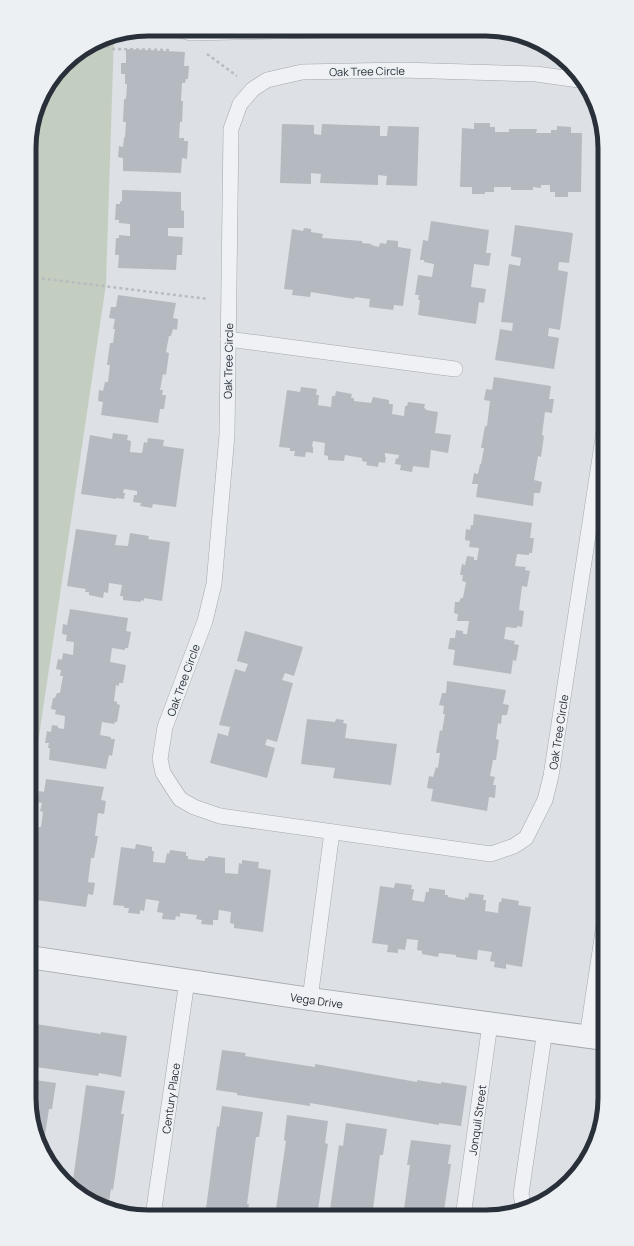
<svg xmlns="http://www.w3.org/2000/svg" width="634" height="1246" viewBox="0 0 634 1246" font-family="Manrope,sans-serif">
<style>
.green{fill:#c4cec0}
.building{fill:#b5bac1}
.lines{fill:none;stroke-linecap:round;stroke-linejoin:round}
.lane-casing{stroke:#a3a8ae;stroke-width:16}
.street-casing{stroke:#a3a8ae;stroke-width:24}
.path{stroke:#b8bbc0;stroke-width:2.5;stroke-dasharray:3 3;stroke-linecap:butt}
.lane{stroke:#f0f1f4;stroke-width:15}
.street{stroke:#f0f1f4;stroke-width:22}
.labels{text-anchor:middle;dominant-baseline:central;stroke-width:3;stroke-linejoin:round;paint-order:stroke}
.street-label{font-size:11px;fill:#29303a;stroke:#ecf0f3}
.rim{fill:none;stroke:#29303a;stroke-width:5}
</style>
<rect width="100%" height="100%" fill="#dde1e5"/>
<!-- green -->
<path class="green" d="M114,36L106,284L29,804L30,133L41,95L70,59L103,38Z"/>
<!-- building -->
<path class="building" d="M126,49L185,52L184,66H189L188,79H186L185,83H182L181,101H183L182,122H180L179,138H184V141H188L187,159L182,158L181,173L123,171V158L118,157L119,146L123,147L124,137L125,138L126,122H123L124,99H126L127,84H125V74H121V63H126Z
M474,123H490V127H495V132H509V129H537L536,133H551V130H557V126L571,127V133H582L581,192H568V197H555V192H550V185H541V188L533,187V190H511V187H494V192H485V194H472V187H460L462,128L474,129Z
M282,124L314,125V134L321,135L322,124L380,126V136H387L388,126L419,127L417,186L386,185L387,176L378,175V185L320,183L321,174L311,173V184L280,183Z
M122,190L181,192V210L184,211V228H168V236L183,237L182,255H177L176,270L118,268L119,255H115L116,238H119V235L130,236V224L119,223V220H115L116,204H120V201L122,202Z
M431,221L489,230L486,253H491L489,266L474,264L471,287L486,289L484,303L479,302L476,324L418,315L420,300H418L419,295H415L418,275L432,277L434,264L424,262V260H420L423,240L428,241Z
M515,225L573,233L569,263L559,262L558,270L568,272L560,330L549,328L548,336L559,338L554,369L495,360L500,329L512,331L513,323L501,322L509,264L520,266L521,258L511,256Z
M304,228L311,229V232L323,234L322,238L362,241V243L372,244L371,245L379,247L380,243L386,244L387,240L398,241V247L411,249L403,306L394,305L393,310L369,307L370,299L355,297L354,299L311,292L310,297L292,295L293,290L284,289L292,229L303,231Z
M118,295L176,303L173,318L178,319L177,330L173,329L171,336H169L166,352L169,353L166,375L163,374L160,390H163L162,395H166L164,409H160L158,423L101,415L103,402L98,401L99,390L103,391L105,382H108L110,365H107L110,343H113L115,329H113L115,319L109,318L111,307H116Z
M494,377L551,386L549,399H554L552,413L545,412L542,435L544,436L541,457L538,456L534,480L542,482L540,493H534L533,506L476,497L478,484H472L474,473L478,474L480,464H481L484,448H481L485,426H487L490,401L484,400L486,389L492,390Z
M301,387L317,389L316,395H319L318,405L331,407L332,396H335L336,391L352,394L351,398H354V401L371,403L373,397L389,400V404H393L392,414L404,416L405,406H407L408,402L425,404L424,408L426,409V410L438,412L435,433L451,435L448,453L431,450L429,468L413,466L412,472L400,470L401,465L395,464L396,458L398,459L399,455L385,453V457H386L385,463L379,462L378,467L366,465L367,462L362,461V458L345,455L344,461L328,460V456L324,455L325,443L313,441L312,446L313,447V453L306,452L305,457L294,456L295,451H290V448L279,447L287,390L300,392Z
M113,433L128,435L127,440L131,441L130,452L142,453L144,442L147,443L148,438L164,440L163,446L184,449L176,507L153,504L152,508L140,506L141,503L133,502L134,495H137V491L124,489L123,493H125L124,499L116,498V499L81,494L90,435L112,439Z
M474,514L532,523L530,538H534L532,553H529V555L517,554L515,566L526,567L525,570L530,571L527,587L522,586L519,610L524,611L522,627L517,626V628L506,627L504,639L515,641L514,644L519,645L516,661L513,660L511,674L453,665L455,650L448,649L450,638H455L456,630L463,631V634H467L469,621H457L458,614L454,613L455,602H459L461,598H463L466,582L462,581L463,575H460L462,564L465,565L467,556L474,557V560H477L479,548L469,547L470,541L465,540L466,529L470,530L471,525H473Z
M76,529L117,535L115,545L128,546L130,533L149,536L148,539L170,542L162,601L144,598V601L141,600V602L123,600V596H120L122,585L109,583L108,593L104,592L103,598L89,595V592H85L86,589L67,586Z
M70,609L128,618L126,631L131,632L128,648H125V650L112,648L110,662L126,665L123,683H119V686L116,685L114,701L117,702V704L120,705L117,722H115L114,724L102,722L100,735L111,737V739H115L112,756L109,755L106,769L49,760L50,748H48L49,743H45L47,731L51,732L52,725L58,726V728L64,729L65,716L55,714L56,710L51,709L53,698H55L57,693H60L63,676H60L61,670L56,669L58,659L62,660L63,653L73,655L74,642L66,641L67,635L62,634L63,624L67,625Z
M245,631L303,647L294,676L285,673L282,680L293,683L277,742L267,739L265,745L275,748L267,778L210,763L218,733L228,736L230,727L219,725L235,669L245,672L248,664L237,661Z
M447,681L506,690L503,704L509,705L507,715H502L501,724L498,723L496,739L499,740L496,760H493L490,776L495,777L493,785H496L495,798L489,797L487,811L431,801L433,789L427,788L429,776L433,777L436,767L438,768L440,753H436L440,730L442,731L445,714H443L444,706L439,705L442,693H446Z
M307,719L335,722L336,719L344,720L343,723L347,724L345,738L397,744L391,785L333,778L335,768L301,764Z
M46,779L104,787L101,800L106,801L104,814L98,813L95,836H98L94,858H91L88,882L95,883L93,895L88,894L86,907L29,899L31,886H29V875H31L32,866H35L37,850H34L38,827H41L43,812L40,811L42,803L37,802L39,791L44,792Z
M136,844L152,847V851H154L153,862L165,863L167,853L169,854L170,850L186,852V856H188V859L205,861V858H208V856L225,858V873L238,874L239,863L242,864V860L259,862L258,868L271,870L263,932L234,928V924L230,923L231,912L219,910L218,920H213V925L201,924L202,920L196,919L197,915L180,913V917L176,916L175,920L162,919L163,913L157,912L159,901L146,899L144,911L140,910V914L128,913L129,908H124V906L113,905L121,847L135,849Z
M395,883L412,885L411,889H414L412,900L424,902L426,892H429V888L445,890V895H448V897L465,900V897L468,898L469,893L484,895L483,900H486L485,911L498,913L499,902H501L502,898L519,901L518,905L531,907L522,967L506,964V969L494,967L495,962L490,961L492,952L478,950L477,960L456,957V955L439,953L438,957L422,954V951L417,950L418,940L407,939L405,950L398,949V953L387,952L388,945L372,943L380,886L394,888Z
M29,1023L101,1034V1032L127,1036L121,1077L99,1073L98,1076L29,1066Z
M222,1050L246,1053L245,1056L315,1067V1064L417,1082V1080L441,1084V1082L467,1086L461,1126L439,1123V1125L310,1103V1106L237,1095V1093L216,1090Z
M29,1079L56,1083L52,1109H49L43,1148L35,1136L29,1098Z
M86,1085L125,1091L121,1114H124L113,1190L111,1189L108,1208L96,1205L70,1188L72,1179L73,1180Z
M222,1106L263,1112L259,1137H256L247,1204H249L247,1216H205L217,1126L219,1127Z
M287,1115L328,1121L325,1143L328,1144L317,1216H275L286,1141L284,1140Z
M346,1123L387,1129L383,1155H380L372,1217H329L339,1145L343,1146Z
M411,1140L451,1145L448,1164H451L443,1217H403L410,1165H407Z"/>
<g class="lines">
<defs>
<g id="lane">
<path d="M176,29L191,33L326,30"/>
<path id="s1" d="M579,80L536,74L401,70L302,72L267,80L253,89L240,104L231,129L227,435L214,584L205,621L165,727L160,759L163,773L180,799L194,807L220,816L491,854L514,846L526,838L545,800L551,776L605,425"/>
<path d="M228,339L455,369"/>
<path d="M310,999L332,832"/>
<path d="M587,1037L605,918"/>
<path d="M527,1209L523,1206L521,1194L545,1030"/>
<path id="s2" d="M153,1216L187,981"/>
<path id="s3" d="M463,1217L490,1024"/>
</g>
<g id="street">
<path id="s4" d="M29,957L310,999L605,1039"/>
</g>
</defs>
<!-- lane casing -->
<use href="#lane" class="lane-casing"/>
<!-- street casing -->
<use href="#street" class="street-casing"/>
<!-- path -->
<path class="path" d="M95,43L114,49L169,50
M207,54L237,76
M30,277L208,299"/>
<!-- lane -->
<use href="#lane" class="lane"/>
<!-- street -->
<use href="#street" class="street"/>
</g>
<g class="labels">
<!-- street labels -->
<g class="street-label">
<text transform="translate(367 71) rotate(-1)">Oak Tree Circle</text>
<text transform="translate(228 361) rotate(-89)">Oak Tree Circle</text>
<text transform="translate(183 680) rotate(-70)">Oak Tree Circle</text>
<text stroke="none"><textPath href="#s1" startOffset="1529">Oak Tree Circle</textPath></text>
<text stroke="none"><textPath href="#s4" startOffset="291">Vega Drive</textPath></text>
<text stroke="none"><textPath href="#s2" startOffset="119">Century Place</textPath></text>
<text stroke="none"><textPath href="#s3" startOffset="98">Jonquil Street</textPath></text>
</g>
</g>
<!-- crop -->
<path d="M0 0H634V1246H0ZM148 36H486A112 112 0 0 1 598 148V1098A112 112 0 0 1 486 1210H148A112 112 0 0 1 36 1098V148A112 112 0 0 1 148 36Z" fill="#ecf0f3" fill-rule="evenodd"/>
<path class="rim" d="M148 36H486A112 112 0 0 1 598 148V1098A112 112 0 0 1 486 1210H148A112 112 0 0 1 36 1098V148A112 112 0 0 1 148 36Z"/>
</svg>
